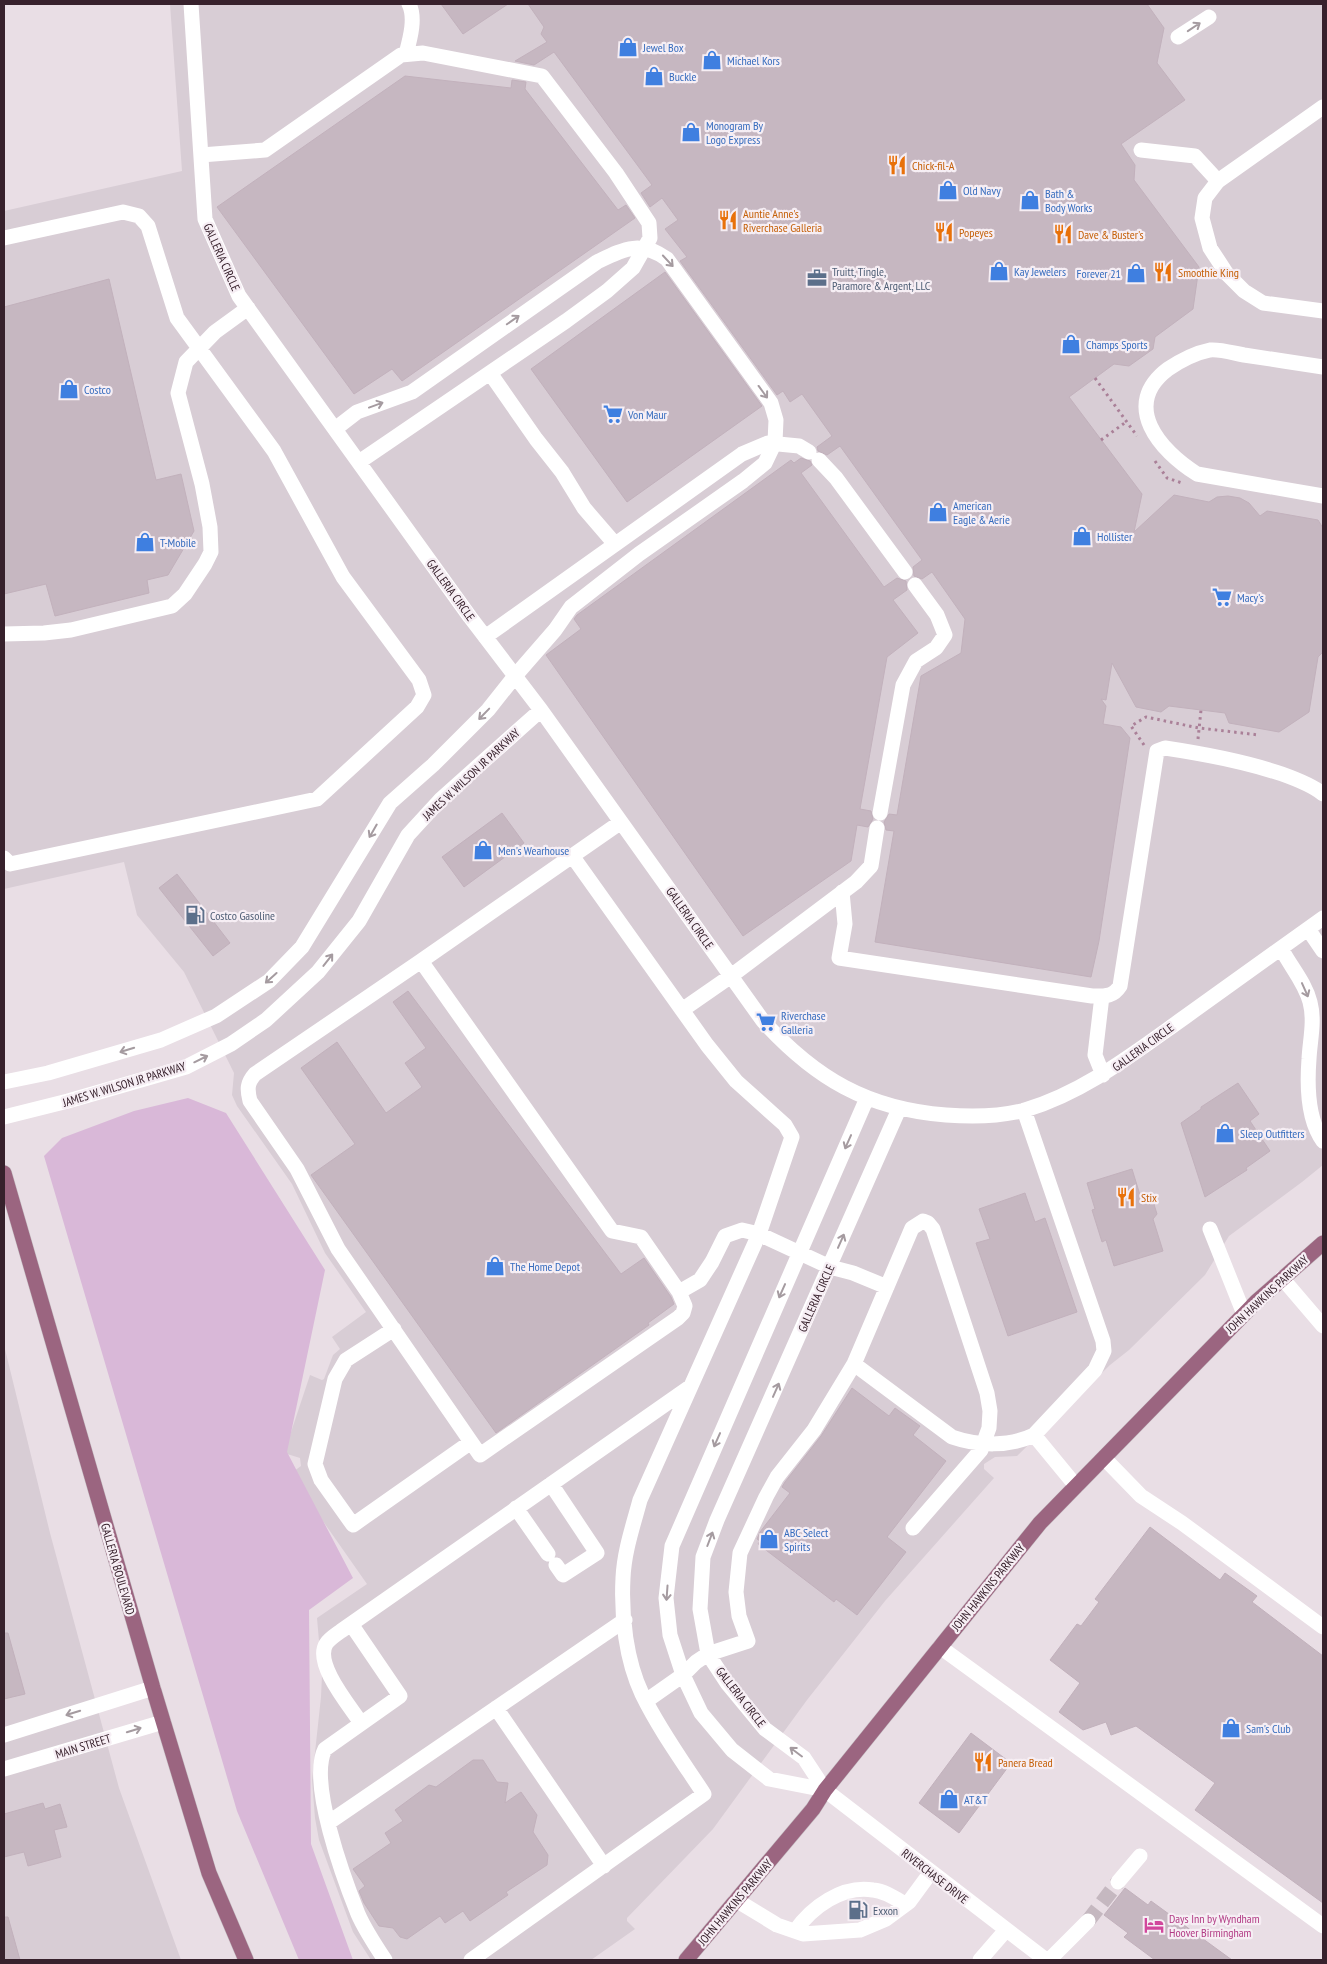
<svg xmlns="http://www.w3.org/2000/svg" width="1327" height="1964" viewBox="0 0 1327 1964" font-family="'PT Sans Narrow',sans-serif">
<style>
.built{fill:#d8cdd5}
.green{fill:#d9b8d8}
.building{fill:#c6b7c1;stroke:#c2b1bc}
.lines{fill:none;stroke-linecap:round;stroke-linejoin:round}
.minor-tunnel{stroke:#c5b8c0;stroke-width:15;stroke-dasharray:15 8;stroke-linecap:butt}
.major-casing{stroke:#c3bcc0;stroke-width:16}
.path{stroke:#aa8098;stroke-width:3;stroke-dasharray:2.5 4;stroke-linecap:butt}
.minor{stroke:#fff;stroke-width:15}
.major{stroke:#9b6580;stroke-width:15}
.minor-bridge{stroke:#fff;stroke-width:15}
.oneway{stroke:#a59ba0}
.labels{text-anchor:middle;dominant-baseline:central;stroke-width:4.5;stroke-linejoin:round;paint-order:stroke}
.shop-label{font-size:12px;fill:#366cbe;stroke:#f6eef4;text-anchor:start}
.food-label{font-size:12px;fill:#c56008;stroke:#f6eef4;text-anchor:start}
.street-label{font-size:12px;fill:#37212c;stroke:#f6eef4}
.service-label{font-size:12px;fill:#4e5e75;stroke:#f6eef4;text-anchor:start}
.hotel-label{font-size:12px;fill:#b23c85;stroke:#f6eef4;text-anchor:start}
</style>
<rect width="100%" height="100%" fill="#e9dee5"/>
<!-- built -->
<path class="built" d="M170,4H1323V1165L1302,1182L1229,1236L1205,1275L1129,1350L1110,1365L1017,1456L995,1457L984,1464V1469L994,1478L885,1601L807,1700L713,1829L627,1918V1921L635,1929L591,1960H371L353,1932L319,1840L315,1818L312,1780L321,1697L322,1675L317,1618L367,1584L290,1474L301,1466L300,1458L284,1453L310,1375L322,1380L324,1379L333,1355L340,1349L332,1337L366,1312L325,1253L292,1184L237,1106L232,1095L234,1073L184,972L137,915L124,862L4,889V211L182,171Z
M4,1345L50,1533L119,1788L181,1960H4Z"/>
<!-- green -->
<path class="green" d="M188,1098L226,1113L325,1270L287,1452L353,1578L309,1610L311,1844L353,1960H299L237,1811L44,1156L62,1138L134,1111Z"/>
<!-- building -->
<path class="building" d="M441,4H508L463,34Z
M528,4H1147L1164,28L1157,63L1185,100L1121,144L1135,165L1134,180L1199,267L1193,309L1155,337L1153,349L1129,366L1114,364L1069,397L1142,494L1134,532L1174,495L1209,502L1217,497L1228,496L1240,498L1249,503L1260,516L1267,511L1318,520L1323,528V652L1318,657L1309,712L1279,732L1229,723L1225,713L1169,706L1161,712L1136,707L1112,663L1106,700L1101,699L1106,706L1103,724L1121,727L1130,738L1099,941L1091,977L875,942L894,831L886,830L884,822L889,814L897,815L921,676L961,653L965,619L932,572L922,579L914,576L913,567L922,560L840,446L827,455L818,451L817,447L832,436L802,394L790,402L783,391L777,395L680,261L687,257L665,229L678,220L662,198L650,207L641,193L652,185L554,52L534,65L515,61L547,42L541,34L544,27Z
M405,76L511,88L512,80L526,82L525,89L618,210L626,205L635,218L402,381L392,369L354,394L217,207Z
M665,272L762,406L627,502L531,369Z
M109,279L156,480L181,474L194,531L168,575L147,580L149,593L55,616L46,584L4,594V307Z
M801,458L810,461L812,465L801,473L884,587L897,578L906,581L907,590L893,600L918,633L887,657L860,809L871,811L873,819L868,827L857,825L851,861L743,936L546,655L581,629L574,619L577,615L791,460L794,463Z
M502,813L524,843L464,887L442,857Z
M177,874L230,943L213,956L159,888Z
M408,991L621,1274L644,1258L671,1297L674,1304L648,1323L649,1325L496,1433L311,1175L355,1144L301,1068L337,1042L386,1113L422,1087L405,1063L426,1048L393,1002Z
M1238,1083L1259,1114L1250,1121L1270,1151L1246,1168L1247,1170L1205,1197L1181,1123L1201,1109V1107Z
M1132,1169L1140,1195L1144,1193L1152,1198L1157,1214L1153,1219L1163,1251L1114,1266L1106,1240L1102,1242L1092,1210L1095,1209L1087,1183Z
M1025,1193L1035,1222L1045,1218L1077,1312L1008,1336L976,1243L990,1239L979,1209Z
M852,1388L889,1416L895,1408L920,1426L913,1435L946,1461L887,1537L906,1552L857,1615L836,1599L834,1602L758,1544L760,1541L757,1539L760,1532L790,1493L782,1487L785,1482L821,1436Z
M1150,1527L1220,1580L1225,1573L1257,1596L1252,1602L1323,1656V1903L1195,1810L1215,1783L1136,1726L1111,1735L1106,1722L1083,1730L1059,1712L1080,1683L1050,1660L1077,1624L1081,1626L1099,1602L1095,1599Z
M4,1633H8L25,1694L4,1699Z
M971,1733L1011,1763L959,1833L919,1803Z
M473,1760H483L497,1782L508,1783L505,1803L521,1792L537,1815L533,1832L548,1855L547,1865L506,1892L508,1895L470,1921L463,1911L445,1923L440,1916L407,1939L400,1937L393,1928L379,1926L364,1903L359,1891L365,1886L353,1869L391,1843L385,1833L403,1821L395,1810L429,1785L436,1787Z
M43,1803L45,1809L60,1804L67,1827L54,1830L61,1857L28,1866L24,1852L4,1857V1814Z
M1125,1888L1148,1905L1151,1901L1232,1960H1155L1124,1937L1128,1933L1104,1915Z
M4,1917H8L20,1960H4Z"/>
<g class="lines">
<!-- minor-tunnel -->
<path class="minor-tunnel" d="M1088,1921L1118,1882"/>
<defs>
<path id="major" d="M4,1173L153,1688L209,1873L246,1960
M686,1960L813,1809L825,1790L1040,1523L1256,1302L1323,1243"/>
</defs>
<!-- major casing -->
<use href="#major" class="major-casing"/>
<!-- path -->
<path class="path" d="M1095,378L1137,436
M1101,440L1126,422
M1155,461L1167,478L1182,483
M1198,739L1201,710
M1144,745L1131,726L1146,717L1199,728L1259,735"/>
<!-- minor -->
<path class="minor" d="M191,4L205,219L239,296L470,617L541,710L763,1021C815,1078 867,1109 946,1115C971,1117 999,1117 1025,1110C1085,1092 1134,1053 1185,1017C1231,984 1277,951 1323,918
M1178,37L1209,17
M406,54C410,39 416,18 409,4
M1323,107L1218,181L1205,198L1202,218L1210,248L1227,274L1244,291L1263,303L1323,311
M1141,150L1195,156L1218,181
M201,155L265,150L401,55L423,53L542,76L616,173L649,223L650,238L633,268L607,291L566,321L359,462
M4,238L123,212L139,216L148,226L177,318L274,451L343,577L419,680L424,695L417,707L317,799L10,864L4,858
M1323,367C1297,363 1270,359 1244,355C1233,353 1220,349 1210,350C1195,353 1180,361 1168,369C1120,405 1160,451 1197,474L1323,496
M490,373L536,439L562,472L584,508L615,544
M819,460L836,478L905,572
M4,634L44,633L71,630L172,606L185,594L205,564L211,552L210,527L202,484L178,393L186,362L215,332L248,308
M485,637L742,454L768,443L799,446L809,452
M880,813L903,685L916,661L936,648L945,635L937,615L915,585
M621,822L421,961L612,1231L641,1237L679,1292L700,1280L712,1262L725,1236L742,1230L759,1234L830,1267L853,1273L887,1287
M842,892L845,924L839,958L1092,996C1105,996 1113,997 1120,986L1157,751L1165,748C1205,754 1243,761 1282,774C1296,779 1312,785 1323,794
M1308,929L1323,951
M1281,948C1290,966 1305,982 1310,1002C1315,1021 1310,1040 1309,1059C1307,1085 1307,1119 1323,1141
M421,961L255,1074C247,1083 247,1089 250,1101L297,1169L338,1249L480,1455L678,1318L683,1313L685,1306L679,1292
M1102,996L1095,1055L1103,1075
M682,1010L731,976L856,882L871,866L877,828
M4,1082L48,1073L161,1040L216,1016L269,981L302,947L390,803L433,765L488,710L515,676
M899,1109L717,1520L703,1557L700,1609L708,1654L727,1683L765,1729L804,1758L825,1790L1046,1960
M4,1117L68,1101L186,1067L231,1044L266,1020L318,972L359,921L408,835L441,799L541,710
M1210,1229L1244,1314
M1282,1278L1323,1326
M394,1329L346,1360L335,1379L315,1464L321,1480L353,1525L471,1442
M854,1364L952,1437C978,1446 1009,1447 1034,1435L1095,1370L1104,1351L1103,1341L1024,1110
M1034,1435L1076,1486
M1104,1458L1141,1496L1182,1523L1323,1627
M551,1484L597,1553L563,1575L556,1565
M516,1508L548,1554
M351,1624L400,1696L325,1749C308,1782 344,1879 358,1914C365,1930 375,1945 385,1960
M940,1647L1323,1926
M646,1701L683,1675L696,1662L708,1654L748,1641L739,1616L736,1592L740,1553L766,1497L777,1477L814,1430L854,1364L912,1228L923,1221L928,1223L933,1229L987,1393L990,1411L989,1428L981,1450L913,1528
M496,1708L604,1866
M361,1723C350,1706 314,1664 326,1644C329,1639 337,1634 341,1631L690,1387
M4,1735L153,1688
M4,1769L163,1722
M825,1790L769,1779L732,1750L701,1713L683,1675L670,1635L666,1598L672,1546L867,1098
M328,1823L625,1620
M1118,1882L1140,1856
M736,1900L777,1925L803,1934L860,1930L886,1919L909,1902L931,1872
M795,1931C812,1907 842,1885 873,1890C885,1891 895,1898 905,1904
M471,1960L704,1794C683,1762 659,1729 642,1694C626,1660 621,1616 623,1578C624,1552 633,1526 640,1500L759,1234L792,1137L785,1125L736,1081L707,1045L573,857
M980,1960L1006,1930
M1049,1960L1088,1921"/>
<!-- major -->
<use href="#major" class="major"/>
<!-- minor-bridge -->
<path class="minor-bridge" d="M335,429L357,412L412,392L597,262C624,249 640,240 667,259L771,403L776,420L775,442L765,463L743,481L639,554L571,607L555,630L515,676"/>
</g>
<!-- one-way arrows -->
<defs><path id="oneway-shaft" d="M-6 0H5M1.5-3L5.5 0L1.5 3" fill="none" stroke-width="1.6" stroke-linecap="round" stroke-linejoin="round" transform="scale(1.25)"/></defs>
<g class="oneway">
<use href="#oneway-shaft" transform="translate(1194 27) rotate(-34)"/>
<use href="#oneway-shaft" transform="translate(668 261) rotate(47)"/>
<use href="#oneway-shaft" transform="translate(513 320) rotate(-35)"/>
<use href="#oneway-shaft" transform="translate(763 392) rotate(54)"/>
<use href="#oneway-shaft" transform="translate(376 405) rotate(-20)"/>
<use href="#oneway-shaft" transform="translate(484 714) rotate(134)"/>
<use href="#oneway-shaft" transform="translate(373 831) rotate(120)"/>
<use href="#oneway-shaft" transform="translate(328 960) rotate(-52)"/>
<use href="#oneway-shaft" transform="translate(271 978) rotate(138)"/>
<use href="#oneway-shaft" transform="translate(1305 990) rotate(66)"/>
<use href="#oneway-shaft" transform="translate(127 1050) rotate(163)"/>
<use href="#oneway-shaft" transform="translate(201 1059) rotate(-26)"/>
<use href="#oneway-shaft" transform="translate(848 1142) rotate(114)"/>
<use href="#oneway-shaft" transform="translate(841 1241) rotate(-66)"/>
<use href="#oneway-shaft" transform="translate(782 1291) rotate(114)"/>
<use href="#oneway-shaft" transform="translate(776 1390) rotate(-66)"/>
<use href="#oneway-shaft" transform="translate(717 1440) rotate(114)"/>
<use href="#oneway-shaft" transform="translate(710 1539) rotate(-69)"/>
<use href="#oneway-shaft" transform="translate(667 1593) rotate(94)"/>
<use href="#oneway-shaft" transform="translate(73 1713) rotate(163)"/>
<use href="#oneway-shaft" transform="translate(134 1730) rotate(-17)"/>
<use href="#oneway-shaft" transform="translate(796 1752) rotate(-143)"/>
</g>
<!-- icons -->
<defs>
<symbol id="shop-bare" viewBox="-9 -9 18 18"><path d="M-5-2.5h2.3a2.7 3.5 0 0 1 5.4 0H5L5.5 6h-11ZM-1.5-2.5h3a1.5 2.3 0 0 0-3 0Z" fill="#3f7fe0" stroke="#f6eef4" stroke-width="2.5" paint-order="stroke"/></symbol>
<symbol id="restaurant-bare" viewBox="-9 -9 18 18"><path d="M-5-6h1v4h1v-4h1v4h1v-4h1v5L-1.5 .5V6h-2V.5L-5-1ZM5-6V6H3V1.5H1.5Q1.5-4 5-6Z" fill="#e8710a" stroke="#f6eef4" stroke-width="2.5" paint-order="stroke"/></symbol>
<symbol id="office-bare" viewBox="-9 -9 18 18"><path d="M-6-3h4V-5.5h4V-3h4V5H-6ZM-1-4.5V-3h2v-1.5ZM-6 0V1H6V0Z" fill="#5c6f8a" stroke="#f6eef4" stroke-width="2.5" paint-order="stroke"/></symbol>
<symbol id="supermarket-bare" viewBox="-9 -9 18 18"><path d="M-6-5.5h2.5l.6 2H6L4.5 2H-2.5L-4.4-4H-6ZM-1.5 3.2a1.3 1.3 0 1 0 .1 0ZM3 3.2a1.3 1.3 0 1 0 .1 0Z" fill="#3f7fe0" stroke="#f6eef4" stroke-width="2.5" paint-order="stroke"/></symbol>
<symbol id="fuel-bare" viewBox="-9 -9 18 18"><path d="M-5.5-6h7V0h2V4h1.3V-2.5L3-4.5l.8-.8L6-3V5H2.5V1h-1V6h-7ZM-4.2-4.7v3.2H.2V-4.7Z" fill="#5c6f8a" stroke="#f6eef4" stroke-width="2.5" paint-order="stroke"/></symbol>
<symbol id="hotel-bare" viewBox="-9 -9 18 18"><path d="M-6-4.5h1.5V1H6V5H4.5V3h-9V5H-6ZM-4 0a1.8 1.8 0 1 1 3.6 0ZM.5 0V-2.5h3Q6-2.5 6 0Z" fill="#d1479c" stroke="#f6eef4" stroke-width="2.5" paint-order="stroke"/></symbol>
</defs>
<g fill-rule="evenodd">
<use href="#shop-bare" x="614" y="33" width="28" height="28"/>
<use href="#shop-bare" x="698" y="46" width="28" height="28"/>
<use href="#shop-bare" x="640" y="62" width="28" height="28"/>
<use href="#shop-bare" x="677" y="118" width="28" height="28"/>
<use href="#restaurant-bare" x="883" y="151" width="28" height="28"/>
<use href="#shop-bare" x="934" y="176" width="28" height="28"/>
<use href="#shop-bare" x="1016" y="186" width="28" height="28"/>
<use href="#restaurant-bare" x="714" y="206" width="28" height="28"/>
<use href="#restaurant-bare" x="930" y="218" width="28" height="28"/>
<use href="#restaurant-bare" x="1049" y="220" width="28" height="28"/>
<use href="#shop-bare" x="985" y="257" width="28" height="28"/>
<use href="#restaurant-bare" x="1149" y="258" width="28" height="28"/>
<use href="#shop-bare" x="1122" y="259" width="28" height="28"/>
<use href="#office-bare" x="803" y="264" width="28" height="28"/>
<use href="#shop-bare" x="1057" y="330" width="28" height="28"/>
<use href="#shop-bare" x="55" y="375" width="28" height="28"/>
<use href="#supermarket-bare" x="599" y="400" width="28" height="28"/>
<use href="#shop-bare" x="924" y="498" width="28" height="28"/>
<use href="#shop-bare" x="1068" y="522" width="28" height="28"/>
<use href="#shop-bare" x="131" y="528" width="28" height="28"/>
<use href="#supermarket-bare" x="1208" y="583" width="28" height="28"/>
<use href="#shop-bare" x="469" y="836" width="28" height="28"/>
<use href="#fuel-bare" x="181" y="901" width="28" height="28"/>
<use href="#supermarket-bare" x="752" y="1008" width="28" height="28"/>
<use href="#shop-bare" x="1211" y="1119" width="28" height="28"/>
<use href="#restaurant-bare" x="1112" y="1183" width="28" height="28"/>
<use href="#shop-bare" x="481" y="1252" width="28" height="28"/>
<use href="#shop-bare" x="755" y="1525" width="28" height="28"/>
<use href="#shop-bare" x="1217" y="1714" width="28" height="28"/>
<use href="#restaurant-bare" x="969" y="1748" width="28" height="28"/>
<use href="#shop-bare" x="935" y="1785" width="28" height="28"/>
<use href="#fuel-bare" x="844" y="1896" width="28" height="28"/>
<use href="#hotel-bare" x="1140" y="1911" width="28" height="28"/>
</g>
<g class="labels">
<!-- shop labels -->
<g class="shop-label">
<text x="643" y="47">Jewel Box</text>
<text x="727" y="60">Michael Kors</text>
<text x="669" y="76">Buckle</text>
<text x="706" y="125">Monogram By<tspan x="706" dy="14">Logo Express</tspan></text>
<text x="963" y="190">Old Navy</text>
<text x="1045" y="193">Bath &amp;<tspan x="1045" dy="14">Body Works</tspan></text>
<text x="1014" y="271">Kay Jewelers</text>
<text x="1121" y="273" text-anchor="end">Forever 21</text>
<text x="1086" y="344">Champs Sports</text>
<text x="84" y="389">Costco</text>
<text x="628" y="414">Von Maur</text>
<text x="953" y="505">American<tspan x="953" dy="14">Eagle &amp; Aerie</tspan></text>
<text x="1097" y="536">Hollister</text>
<text x="160" y="542">T-Mobile</text>
<text x="1237" y="597">Macy's</text>
<text x="498" y="850">Men's Wearhouse</text>
<text x="781" y="1015">Riverchase<tspan x="781" dy="14">Galleria</tspan></text>
<text x="1240" y="1133">Sleep Outfitters</text>
<text x="510" y="1266">The Home Depot</text>
<text x="784" y="1532">ABC Select<tspan x="784" dy="14">Spirits</tspan></text>
<text x="1246" y="1728">Sam's Club</text>
<text x="964" y="1799">AT&amp;T</text>
</g>
<!-- food labels -->
<g class="food-label">
<text x="912" y="165">Chick-fil-A</text>
<text x="743" y="213">Auntie Anne's<tspan x="743" dy="14">Riverchase Galleria</tspan></text>
<text x="959" y="232">Popeyes</text>
<text x="1078" y="234">Dave &amp; Buster's</text>
<text x="1178" y="272">Smoothie King</text>
<text x="1141" y="1197">Stix</text>
<text x="998" y="1762">Panera Bread</text>
</g>
<!-- street labels -->
<g class="street-label">
<text transform="translate(222 257) rotate(66)">GALLERIA CIRCLE</text>
<text transform="translate(451 590) rotate(54)">GALLERIA CIRCLE</text>
<text transform="translate(471 774) rotate(-43)">JAMES W. WILSON JR PARKWAY</text>
<text transform="translate(690 918) rotate(55)">GALLERIA CIRCLE</text>
<text transform="translate(1143 1047) rotate(-36)">GALLERIA CIRCLE</text>
<text transform="translate(124 1084) rotate(-17)">JAMES W. WILSON JR PARKWAY</text>
<text transform="translate(1267 1294) rotate(-43)">JOHN HAWKINS PARKWAY</text>
<text transform="translate(816 1298) rotate(-66)">GALLERIA CIRCLE</text>
<text transform="translate(118 1569) rotate(74)">GALLERIA BOULEVARD</text>
<text transform="translate(988 1587) rotate(-51)">JOHN HAWKINS PARKWAY</text>
<text transform="translate(741 1697) rotate(52)">GALLERIA CIRCLE</text>
<text transform="translate(83 1746) rotate(-17)">MAIN STREET</text>
<text transform="translate(935 1876) rotate(38)">RIVERCHASE DRIVE</text>
<text transform="translate(735 1902) rotate(-50)">JOHN HAWKINS PARKWAY</text>
</g>
<!-- service labels -->
<g class="service-label">
<text x="832" y="271">Truitt, Tingle,<tspan x="832" dy="14">Paramore &amp; Argent, LLC</tspan></text>
<text x="210" y="915">Costco Gasoline</text>
<text x="873" y="1910">Exxon</text>
</g>
<!-- hotel labels -->
<g class="hotel-label">
<text x="1169" y="1918">Days Inn by Wyndham<tspan x="1169" dy="14">Hoover Birmingham</tspan></text>
</g>
</g>
<!-- border -->
<rect width="1327" height="1964" fill="none" stroke="#37212c" stroke-width="10"/>
</svg>
